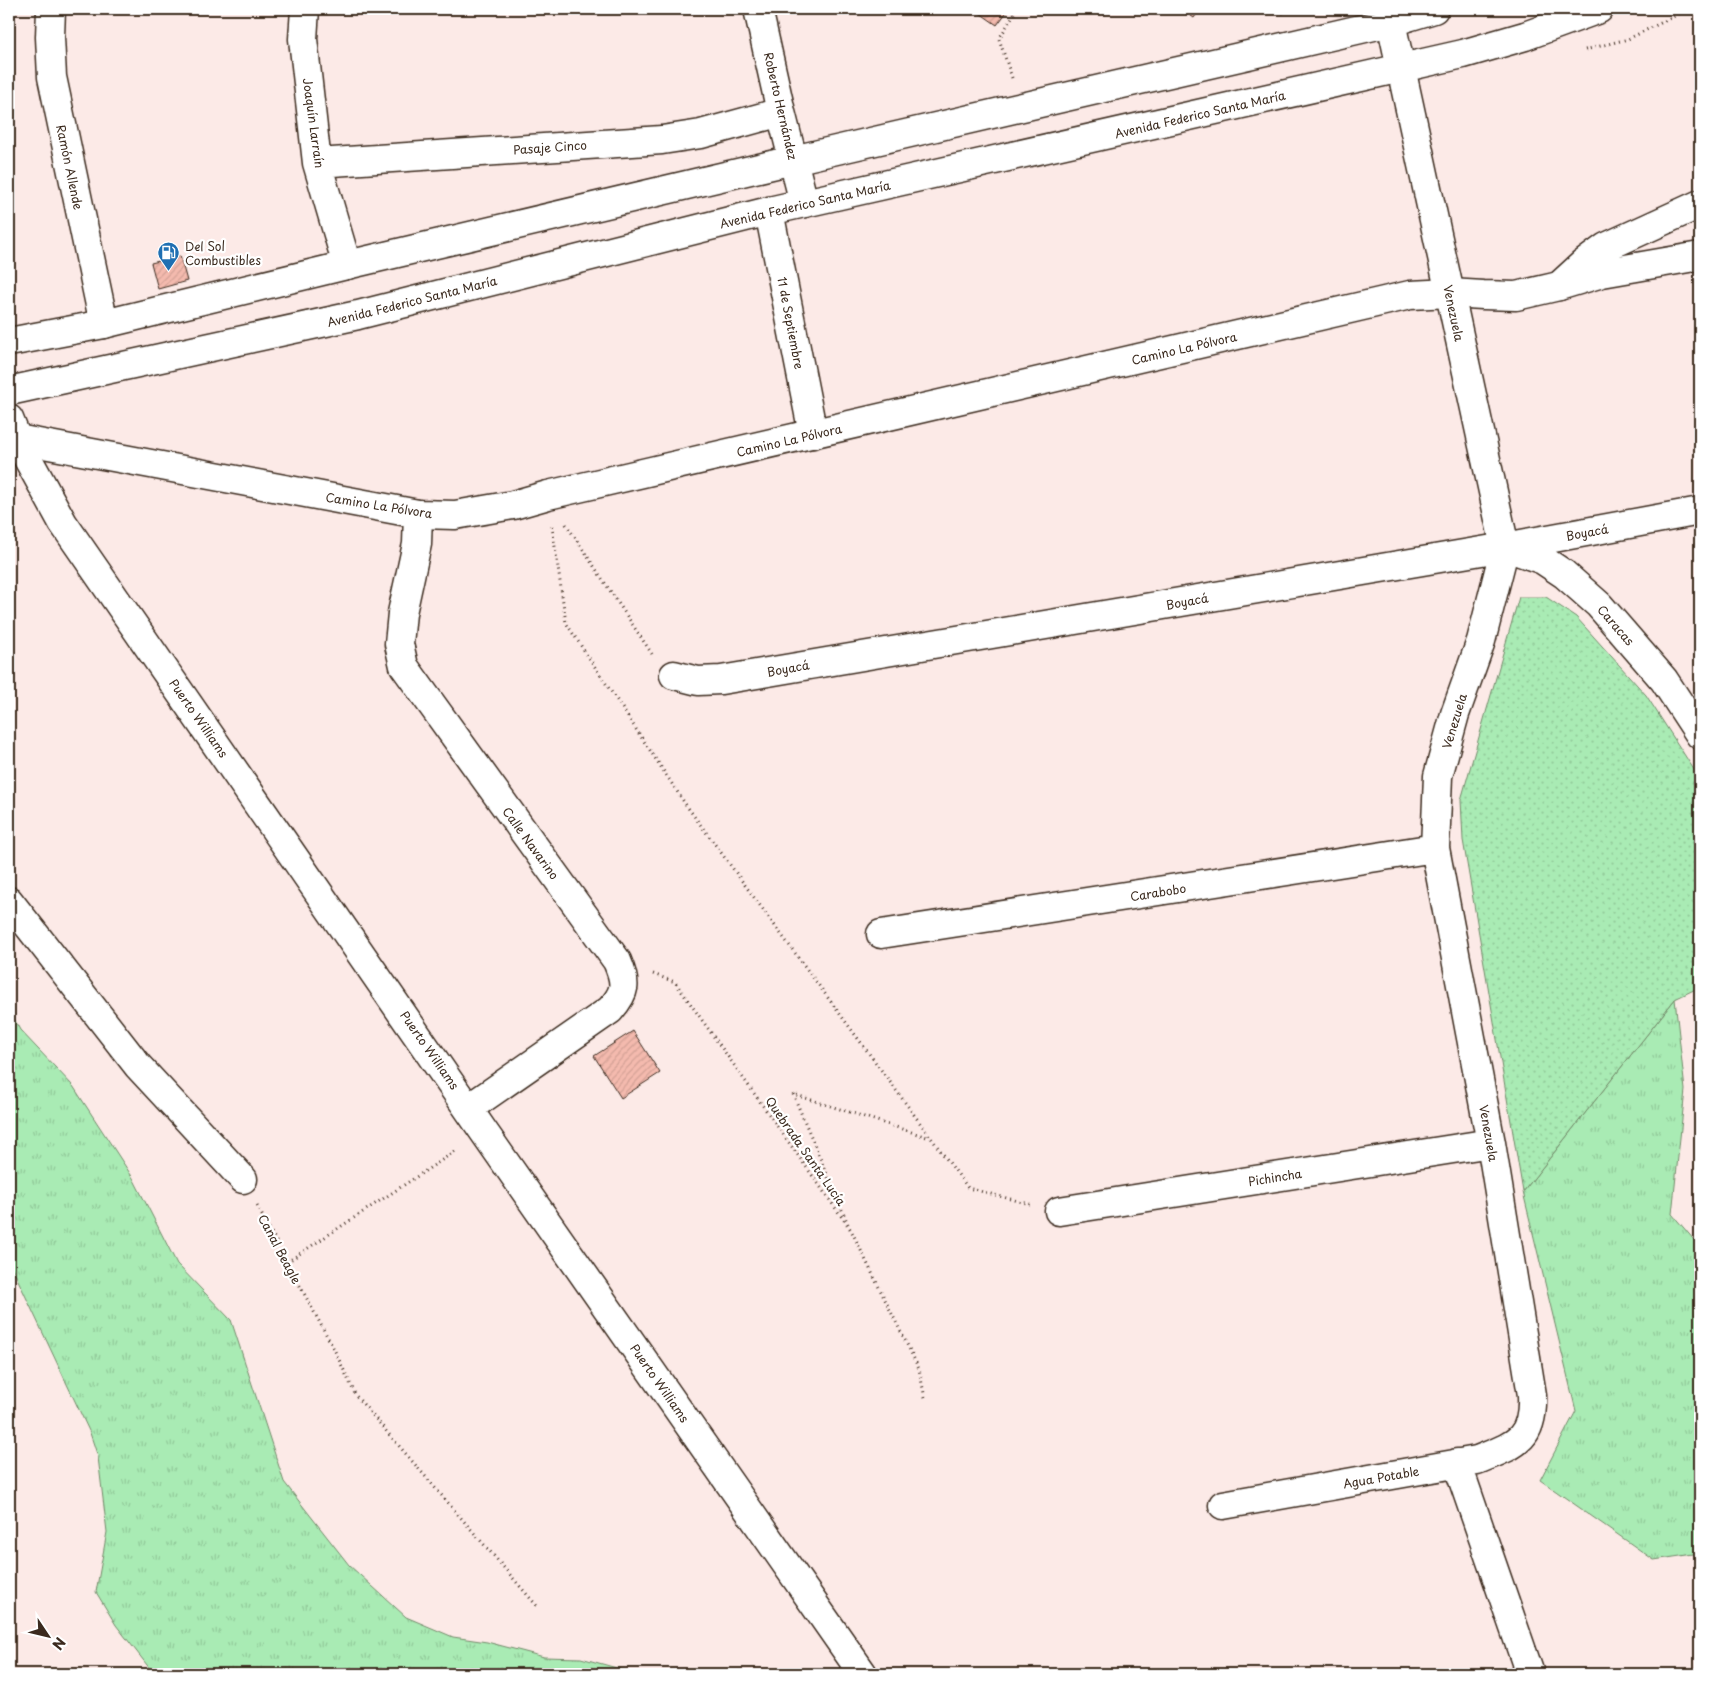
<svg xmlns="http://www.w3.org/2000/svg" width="1709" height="1683" viewBox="0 0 1709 1683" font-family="'Playpen Sans',sans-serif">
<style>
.grass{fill:url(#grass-tufts);stroke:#728a69}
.park{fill:url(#park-dots);stroke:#728a69}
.building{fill:url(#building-hatch);stroke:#3b2a1e}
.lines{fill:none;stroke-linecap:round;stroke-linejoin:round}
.minor-casing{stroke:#3b2a1e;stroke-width:31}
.tertiary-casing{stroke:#3b2a1e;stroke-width:31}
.primary-casing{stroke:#3b2a1e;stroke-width:31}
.path{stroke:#3b2a1e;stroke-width:3;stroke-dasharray:1 4;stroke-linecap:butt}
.minor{stroke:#fff;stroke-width:28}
.tertiary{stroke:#fff;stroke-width:28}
.primary{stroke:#fff;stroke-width:28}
.labels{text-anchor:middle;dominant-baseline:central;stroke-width:4.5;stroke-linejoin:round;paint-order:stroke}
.street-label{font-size:12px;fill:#3b2a1e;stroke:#fff}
.poi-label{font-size:12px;fill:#3b2a1e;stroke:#fff;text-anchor:start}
</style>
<defs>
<pattern id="grass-tufts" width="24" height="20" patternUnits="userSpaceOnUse" patternTransform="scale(1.25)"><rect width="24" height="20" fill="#a9ebb4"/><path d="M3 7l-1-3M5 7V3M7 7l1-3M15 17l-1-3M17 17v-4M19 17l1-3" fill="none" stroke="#92ca9a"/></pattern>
<pattern id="park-dots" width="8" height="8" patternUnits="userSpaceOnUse" patternTransform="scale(1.25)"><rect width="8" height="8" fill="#a9ebb4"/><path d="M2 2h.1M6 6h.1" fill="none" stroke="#92ca9a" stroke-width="1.8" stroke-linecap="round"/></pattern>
<pattern id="building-hatch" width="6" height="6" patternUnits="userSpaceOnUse" patternTransform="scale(1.25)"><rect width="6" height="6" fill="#f4baae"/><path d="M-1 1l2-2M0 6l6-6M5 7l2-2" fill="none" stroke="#d2a095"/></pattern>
</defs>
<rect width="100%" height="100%" fill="#fceae7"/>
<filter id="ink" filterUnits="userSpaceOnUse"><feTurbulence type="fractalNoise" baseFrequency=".02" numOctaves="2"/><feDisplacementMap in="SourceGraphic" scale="10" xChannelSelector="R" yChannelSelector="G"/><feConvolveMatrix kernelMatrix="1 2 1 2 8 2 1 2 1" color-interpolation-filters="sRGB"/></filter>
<g filter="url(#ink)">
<!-- grass -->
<path class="grass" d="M1675,999L1685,1090L1672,1214L1700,1247V1553L1654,1560L1540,1480L1576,1411L1523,1192Z
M9,1010L20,1030L73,1086L133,1178L177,1264L231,1320L284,1482L349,1565L406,1617L453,1637L487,1642L544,1657L581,1658L638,1674H154L116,1625L96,1592L107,1532L98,1457L90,1433L9,1261Z"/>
<!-- park -->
<path class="park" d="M1519,597H1546L1576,617L1646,695L1700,779V987L1675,999L1523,1192L1463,840L1461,800Z"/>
<!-- building -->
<path class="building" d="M974,9H1009L997,25Z
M1181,9H1200L1194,18Z
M180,256L187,281L158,289L151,263Z
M633,1031L660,1073L621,1098L594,1056Z"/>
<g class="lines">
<defs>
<path id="minor" d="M51,9L50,37L52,77L104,324
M305,9L303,39L317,163L347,265
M758,9L781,112L804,203
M317,163L662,140L701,134L781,112
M769,211L813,434
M1559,286L1583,264L1606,247L1700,204
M9,419L17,439L63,523L484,1132L863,1674
M418,514L417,544L402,613L399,644L404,666L617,961C627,984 626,992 610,1010L469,1108
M1506,547L1543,560L1564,574L1599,605L1664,680L1700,735
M674,675L698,681L721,680L1505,547L1700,511
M9,901L138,1066L243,1179
M881,934L1435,848
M1059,1211L1491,1143
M1457,1463L1530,1674
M1223,1505L1477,1460C1514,1445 1534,1441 1532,1395L1491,1143L1435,848L1438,776L1455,714L1481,641L1505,547L1391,22"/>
<path id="tertiary" d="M17,439L418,514L455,515L513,505L548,495L1410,295L1450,293L1483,295L1516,296L1559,286L1602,273L1700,256"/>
<path id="primary" d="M9,342L104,324L347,265L793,160L1391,22L1434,9
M9,391L358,315L769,211L1463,54L1525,36L1599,9"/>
</defs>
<!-- minor casing -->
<use href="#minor" class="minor-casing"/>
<!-- tertiary casing -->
<use href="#tertiary" class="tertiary-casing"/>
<!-- primary casing -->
<use href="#primary" class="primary-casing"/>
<!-- path -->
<path class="path" d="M1280,9L1285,15
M1585,50L1628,39L1689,9
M1012,78L999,39L1017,9
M566,524L652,654
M552,526L566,623L686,805L968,1188L1030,1204
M653,974L675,982L851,1230L919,1369L925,1398
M257,1206L334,1349L356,1396L537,1606
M848,1224L793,1094L930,1138
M287,1262L457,1150"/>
<!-- minor -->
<use href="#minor" class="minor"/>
<!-- tertiary -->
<use href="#tertiary" class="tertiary"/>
<!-- primary -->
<use href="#primary" class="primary"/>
</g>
</g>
<!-- icons -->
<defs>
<symbol id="fuel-pin" viewBox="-11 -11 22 30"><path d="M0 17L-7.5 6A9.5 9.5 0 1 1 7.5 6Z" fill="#1f6fb2" stroke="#fff"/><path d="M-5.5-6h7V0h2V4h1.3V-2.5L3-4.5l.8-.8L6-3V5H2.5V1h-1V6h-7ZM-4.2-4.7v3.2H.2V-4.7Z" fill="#fff"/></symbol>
</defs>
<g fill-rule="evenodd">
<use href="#fuel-pin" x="156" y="240" width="25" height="34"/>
</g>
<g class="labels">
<!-- street labels -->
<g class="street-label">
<text transform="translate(781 106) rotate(77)">Roberto Hernández</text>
<text transform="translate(1200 114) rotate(-13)">Avenida Federico Santa María</text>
<text transform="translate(314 123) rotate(82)">Joaquín Larraín</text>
<text transform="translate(550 147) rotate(-4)">Pasaje Cinco</text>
<text transform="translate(70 167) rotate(78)">Ramón Allende</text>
<text transform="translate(805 204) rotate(-13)">Avenida Federico Santa María</text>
<text transform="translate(412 301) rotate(-14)">Avenida Federico Santa María</text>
<text transform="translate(1454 313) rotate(78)">Venezuela</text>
<text transform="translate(791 323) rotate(79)">11 de Septiembre</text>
<text transform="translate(1184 348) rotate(-13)">Camino La Pólvora</text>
<text transform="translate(789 440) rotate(-13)">Camino La Pólvora</text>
<text transform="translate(379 505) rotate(9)">Camino La Pólvora</text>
<text transform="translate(1587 532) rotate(-10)">Boyacá</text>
<text transform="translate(1187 601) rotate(-10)">Boyacá</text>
<text transform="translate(1616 625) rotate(49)">Caracas</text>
<text transform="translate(788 668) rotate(-10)">Boyacá</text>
<text transform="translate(199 718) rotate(55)">Puerto Williams</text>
<text transform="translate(1454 721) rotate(-73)">Venezuela</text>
<text transform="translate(531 843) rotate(54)">Calle Navarino</text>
<text transform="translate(1158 892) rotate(-9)">Carabobo</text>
<text transform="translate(430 1050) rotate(55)">Puerto Williams</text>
<text transform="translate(1489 1133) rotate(80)">Venezuela</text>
<text transform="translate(806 1151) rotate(55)">Quebrada Santa Lucía</text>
<text transform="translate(1275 1177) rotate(-9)">Pichincha</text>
<text transform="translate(280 1249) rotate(62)">Canal Beagle</text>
<text transform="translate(660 1383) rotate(55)">Puerto Williams</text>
<text transform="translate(1381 1477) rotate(-10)">Agua Potable</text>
</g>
<!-- poi labels -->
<g class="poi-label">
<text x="185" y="246">Del Sol<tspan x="185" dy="14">Combustibles</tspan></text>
</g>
</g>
<!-- margin -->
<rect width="1709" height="1683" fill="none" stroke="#fff" stroke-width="30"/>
<rect x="15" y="15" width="1679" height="1653" fill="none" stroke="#3b2a1e" stroke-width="2" filter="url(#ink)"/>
<!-- north arrow -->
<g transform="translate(48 1636) rotate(125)" stroke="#ffffff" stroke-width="4" paint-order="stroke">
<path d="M0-4L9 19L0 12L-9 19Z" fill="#3b2a1e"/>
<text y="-8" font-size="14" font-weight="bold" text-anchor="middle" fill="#3b2a1e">N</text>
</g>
</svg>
